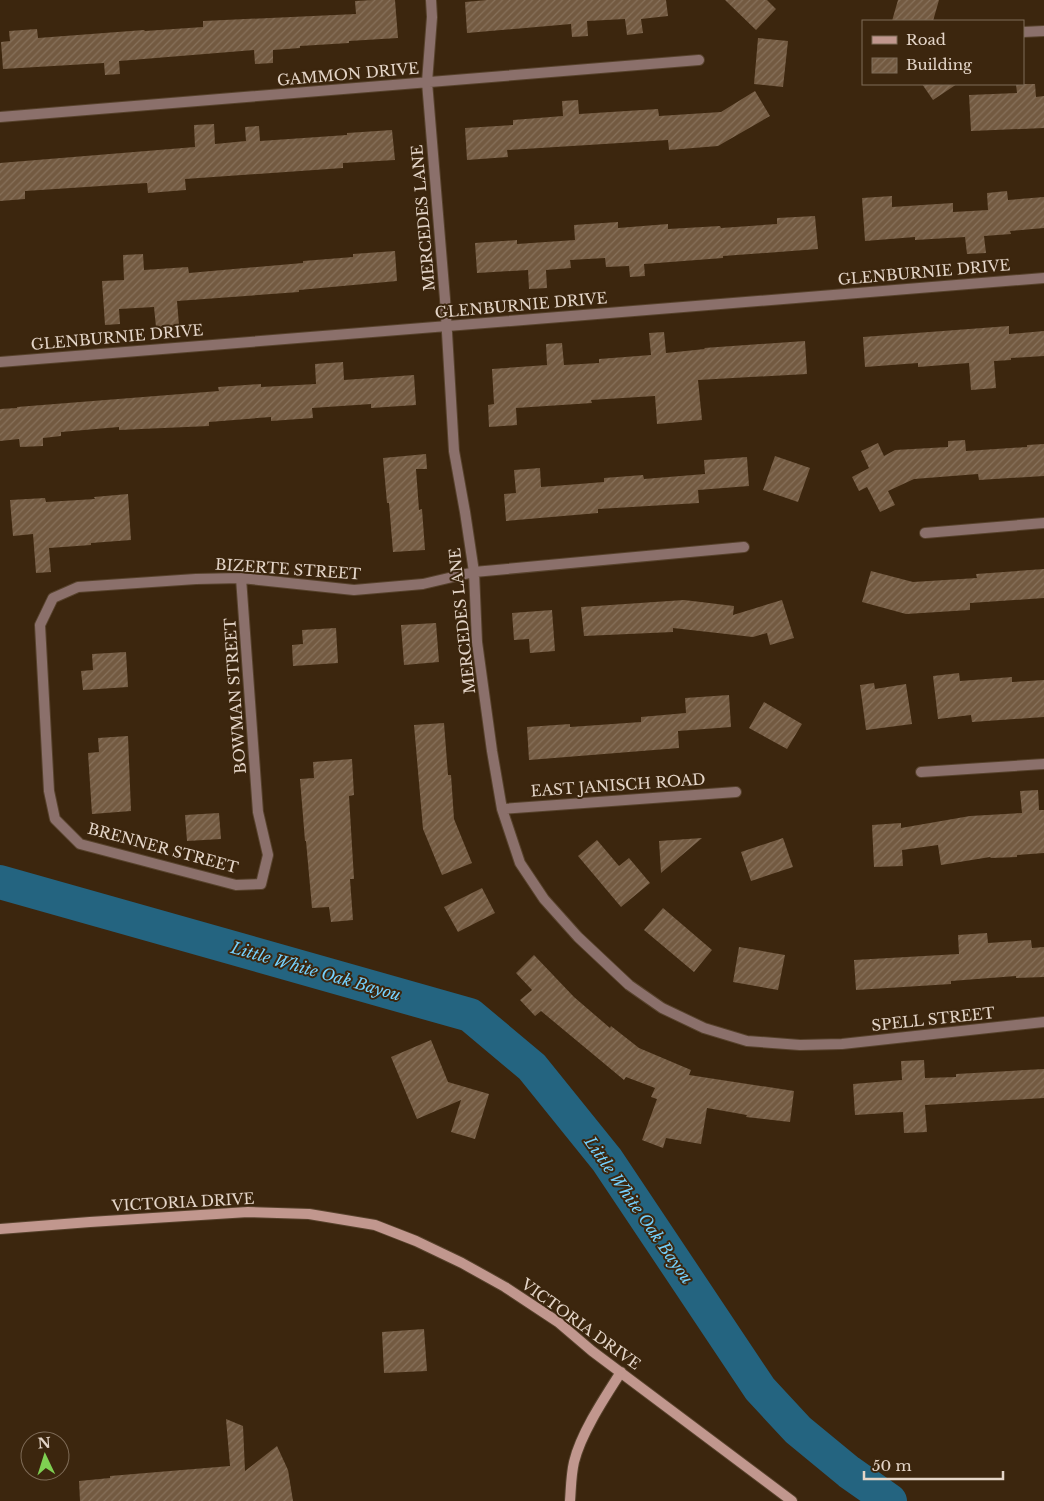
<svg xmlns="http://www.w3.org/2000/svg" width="1044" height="1501" viewBox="0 0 1044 1501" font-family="'Libre Baskerville',serif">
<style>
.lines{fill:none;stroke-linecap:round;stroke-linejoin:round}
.river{stroke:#246480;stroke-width:34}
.building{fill:url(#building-hatch)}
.street-casing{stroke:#57422c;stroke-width:12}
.secondary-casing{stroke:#57422c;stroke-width:12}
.street{stroke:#8b706b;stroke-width:10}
.secondary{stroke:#c1978e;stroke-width:10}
.labels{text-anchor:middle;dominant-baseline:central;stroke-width:4;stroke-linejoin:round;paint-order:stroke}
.street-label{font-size:15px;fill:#e4d5c8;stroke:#3c260e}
.water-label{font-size:16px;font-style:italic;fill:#75d1fe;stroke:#3c260e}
</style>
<defs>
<pattern id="building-hatch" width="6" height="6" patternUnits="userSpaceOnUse" patternTransform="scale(1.25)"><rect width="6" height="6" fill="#735a41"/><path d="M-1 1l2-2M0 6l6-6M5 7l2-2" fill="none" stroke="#87715b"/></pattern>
</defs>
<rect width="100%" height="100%" fill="#3c260e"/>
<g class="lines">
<!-- river -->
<path class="river" d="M0,882L470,1015L532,1067L607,1160L760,1389L798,1430L849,1472L890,1501"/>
</g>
<!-- building -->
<path class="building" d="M373,0H395L398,38L349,41V43L300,46V48L273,50V63L255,64L254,50L119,61L120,74L105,75L104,63L3,69L1,42L10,41L9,31L37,29L38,38L144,30L145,31L203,27V21L356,14L355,1Z
M487,0H666L668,16L641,19L643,33L627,35L625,19L587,21L588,36L572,37L571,24L467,33L465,2Z
M725,0H767L776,9L756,30Z
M898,0H939L933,21H892Z
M758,38L788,41L783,87L754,84Z
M922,84H957L933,100Z
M1016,84H1035L1036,97L1044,96V128L971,131L969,95L1017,93Z
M755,91L770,116L718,146L669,150L668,140L507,150L508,157L467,160L465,128L513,125V120L563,116L562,101L578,100L579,114L658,109L659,116L721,112Z
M214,124L215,144L246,141L245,127L259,126L260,141L347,135V133L392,130L395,160L343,163V168L185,179L186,190L148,193L147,183L25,191V199L0,201V163L195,147L194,125Z
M1007,191L1008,200L1044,197V228L1010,231L1011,234L984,236L986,253L967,254L965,237L915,240V237L865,241L862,198L892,196V207L953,203V212L988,210L987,193Z
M815,216L818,249L723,256V258L644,264L645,276L630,277L629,266L606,267L605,258L570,260L571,268L546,270L547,288L529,289L528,270L477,273L475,243L517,240V244L575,240L574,225L618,222V228L668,224V229L720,226L721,228L777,224V218Z
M395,251L397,281L299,290V292L177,301L179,325L156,327L154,307L119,309L120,324L105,325L102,281L124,280L123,255L143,254L144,270L188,267L189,273L303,263V261L353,257V254Z
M1009,326V334L1044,331V356L1011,358V360L994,361L996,388L971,390L969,363L918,367V363L865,367L863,337Z
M664,332L666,353L705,349L704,348L805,341L807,374L698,380L702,420L657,424L655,396L591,400L592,403L516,408L517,425L489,427L488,405L494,404L492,369L547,365L546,344L562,343L564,365L599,363V359L651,355L649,333Z
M343,362L344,380L414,375L416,405L371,408V404L312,408L313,418L271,421V417L209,422V426L119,430V427L61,432V436L43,438V446L20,447L19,439L0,441V409L17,408V407L219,391L218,387L261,384V387L316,384L315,364Z
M965,440L966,451L1027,447V445L1044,444V476L979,480L978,474L914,479L888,491L895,505L880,512L867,487L859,491L852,477L869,468L861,451L878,443L884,456L895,450L948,447V441Z
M426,454L427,469H416L419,510L422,509L425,550L393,552L389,503H387L383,458Z
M775,456L810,468L798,502L763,490Z
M747,457L749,486L698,490L699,503L598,509V513L506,521L504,494L516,493L514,470L540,468L541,487L604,482V478L643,475L644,479L705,474L704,460Z
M128,494L131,540L91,543V545L49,548L51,572L36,573L33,534L13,536L10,500L45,498L46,502L95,499L94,497Z
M1044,569V598L970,603V610L906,614L862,602L871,571L913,582L977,578L976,574Z
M684,600L734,606L733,615L782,600L794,638L770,645L767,633L753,637L673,628V632L584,636L581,607Z
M552,610L555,651L530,653L529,639L514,640L512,613Z
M436,623L439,662L404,665L401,625Z
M336,628L338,663L293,666L292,645L303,644L302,630Z
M126,652L128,687L83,690L81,671L93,670L92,654Z
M959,673L960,681L1012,677V682L1044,680V717L972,722L971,715L938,719L933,676Z
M874,683L875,689L906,684L912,724L866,730L860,685Z
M729,695L731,727L678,731L679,748L529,760L527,727L570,724V727L641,722V717L686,713L685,698Z
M764,702L802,724L787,749L749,728Z
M444,723L448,775H451L454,819L472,863L442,875L423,829L414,725Z
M128,736L131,811L92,814L88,753L99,752L98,738Z
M352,759L354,795L349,796L354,879H350L353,920L331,922L329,907L312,908L306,841H305L300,779L314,778L313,762Z
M1038,790L1039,810H1044V853L1017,855V857L991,858L990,857L941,865L938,845L902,850L903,866L874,867L872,825L901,823V828L970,816L1022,813L1020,791Z
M219,813L221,839L187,841L185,815Z
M702,838L661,873L659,841Z
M783,838L793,867L751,881L741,852Z
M597,840L619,866L629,858L650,883L621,907L578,856Z
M482,888L495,913L458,932L444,907Z
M663,908L712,950L694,972L644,930Z
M987,933L988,943L1031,940L1032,948L1044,947V977L1016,978V976L951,981V984L856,990L854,960L959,954L958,935Z
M739,947L785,955L778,990L733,982Z
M534,955L574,997L610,1028L611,1026L639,1048L691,1070L689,1075L794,1091L790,1122L746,1117L747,1115L707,1108L701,1144L666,1138L663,1148L642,1140L657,1099L651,1097L655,1088L626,1077L624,1080L541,1011L535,1016L520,1000L532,990L516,973Z
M431,1040L448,1082L489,1094L475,1139L451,1132L461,1100L417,1119L391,1057Z
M924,1060L925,1078L956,1077V1074L1044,1069V1098L925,1105L927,1132L904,1133L903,1112L855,1115L853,1084L902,1080L901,1061Z
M424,1329L427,1371L384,1373L382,1332Z
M226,1419L243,1426L245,1471L277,1446L288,1470L293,1501H80L79,1481L110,1478V1476L230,1466Z"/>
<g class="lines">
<defs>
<path id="street" d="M431,0L432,17L427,82L445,299L454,451L465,512L474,572L477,642L492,751L502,809L520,863L544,899L578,937L629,985L662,1008L704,1028L747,1041L800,1045L842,1044L1044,1022
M1023,32L1044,31
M0,117L699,60
M0,362L1044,278
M925,533L1044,523
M241,578L258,812L268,855L261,884L236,885L80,844L55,819L49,791L40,625L53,598L78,587L196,579L241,578L354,590L423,584L474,572L744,547
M921,772L1044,764
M502,809L736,792"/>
<path id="secondary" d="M0,1229L90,1222L248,1212L309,1214L375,1225L416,1241L462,1263L505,1287L558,1322L592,1351L792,1501
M570,1501C571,1488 571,1475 574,1462C581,1433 605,1397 621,1372"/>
</defs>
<!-- street casing -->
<use href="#street" class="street-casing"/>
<!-- secondary casing -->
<use href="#secondary" class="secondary-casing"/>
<!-- street -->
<use href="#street" class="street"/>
<!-- secondary -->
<use href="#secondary" class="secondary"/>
</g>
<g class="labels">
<!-- street labels -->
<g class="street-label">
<text transform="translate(348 74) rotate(-5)">GAMMON DRIVE</text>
<text transform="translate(423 218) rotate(-95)">MERCEDES LANE</text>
<text transform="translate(924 272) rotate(-5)">GLENBURNIE DRIVE</text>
<text transform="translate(521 305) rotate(-5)">GLENBURNIE DRIVE</text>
<text transform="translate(117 337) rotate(-5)">GLENBURNIE DRIVE</text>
<text transform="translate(288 569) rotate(4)">BIZERTE STREET</text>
<text transform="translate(462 621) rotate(-96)">MERCEDES LANE</text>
<text transform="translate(235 696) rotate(-94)">BOWMAN STREET</text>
<text transform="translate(618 785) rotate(-4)">EAST JANISCH ROAD</text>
<text transform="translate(163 848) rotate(15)">BRENNER STREET</text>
<text transform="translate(933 1019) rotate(-6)">SPELL STREET</text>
<text transform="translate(183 1202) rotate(-3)">VICTORIA DRIVE</text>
<text transform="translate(581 1324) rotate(36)">VICTORIA DRIVE</text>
</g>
<!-- water labels -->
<g class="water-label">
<text transform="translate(316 971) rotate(16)">Little White Oak Bayou</text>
<text transform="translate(639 1210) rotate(55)">Little White Oak Bayou</text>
</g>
</g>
<!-- legend -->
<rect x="862" y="20" width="162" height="65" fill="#3c260e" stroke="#7f6c58"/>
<rect x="872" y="36" width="25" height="8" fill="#c1978e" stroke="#7f6c58"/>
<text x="906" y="45" font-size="15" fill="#e4d5c8">Road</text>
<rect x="872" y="58" width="25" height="15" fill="url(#building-hatch)" stroke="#7f6c58"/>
<text x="906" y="70" font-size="15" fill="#e4d5c8">Building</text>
<!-- north arrow -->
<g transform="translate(45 1456) rotate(356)"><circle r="24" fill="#3c260e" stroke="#7f6c58"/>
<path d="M0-4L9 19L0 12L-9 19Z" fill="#7fd052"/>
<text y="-8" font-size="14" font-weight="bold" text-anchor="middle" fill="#e4d5c8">N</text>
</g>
<!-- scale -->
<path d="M864 1471v8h139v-8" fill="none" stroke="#e4d5c8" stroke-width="2.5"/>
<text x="872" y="1471" font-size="15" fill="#e4d5c8" stroke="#3c260e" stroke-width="4" paint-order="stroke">50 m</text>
</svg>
